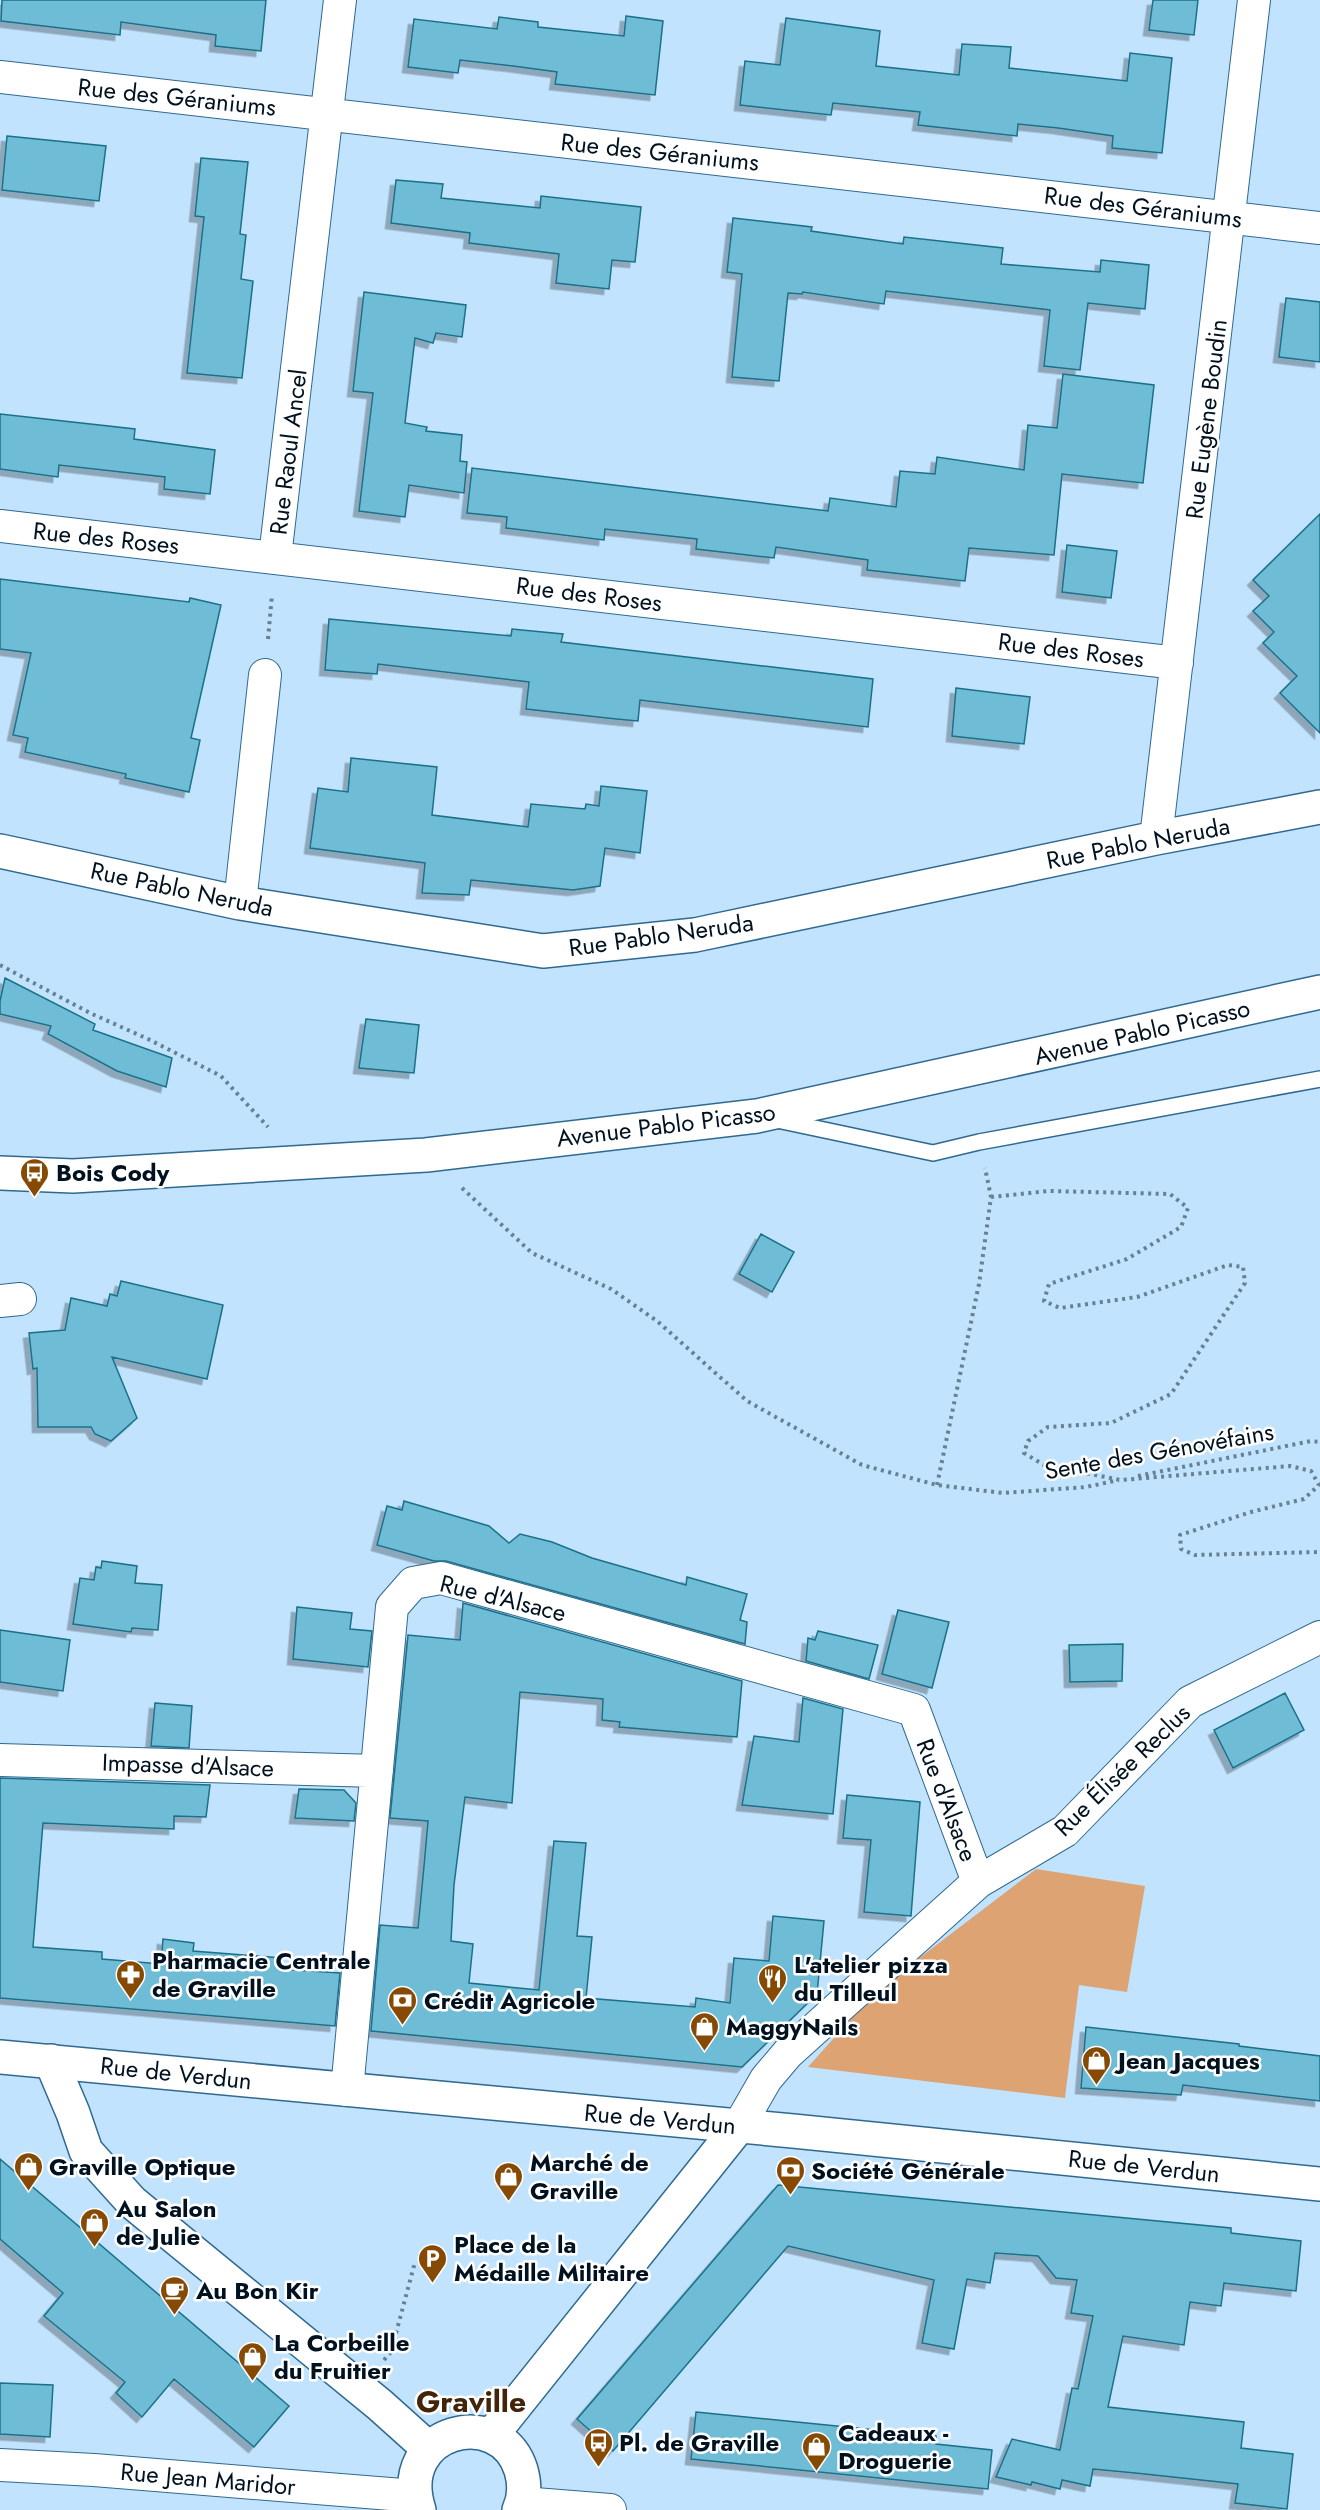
<svg xmlns="http://www.w3.org/2000/svg" width="1320" height="2510" viewBox="0 0 1320 2510" font-family="Jost,sans-serif">
<style>
.green{fill:#dda373}
.building{fill:#6ebcd5;stroke:#1b7188;stroke-width:1.5;filter:url(#shadow)}
.lines{fill:none;stroke-linecap:round;stroke-linejoin:round}
.service-casing{stroke:#30698f;stroke-width:18}
.minor-casing{stroke:#30698f;stroke-width:34}
.tertiary-casing{stroke:#30698f;stroke-width:36}
.secondary-casing{stroke:#30698f;stroke-width:36}
.path{stroke:#668094;stroke-width:4;stroke-dasharray:3 4.5;stroke-linecap:butt}
.service{stroke:#fff;stroke-width:15}
.minor{stroke:#fff;stroke-width:32}
.tertiary{stroke:#fff;stroke-width:33}
.secondary{stroke:#fff;stroke-width:33}
.labels{text-anchor:middle;dominant-baseline:central;stroke-width:5;stroke-linejoin:round;paint-order:stroke}
.street-label{font-size:24px;fill:#00111f;stroke:#fff}
.poi-label{font-size:24px;font-weight:bold;fill:#00111f;stroke:#fff;text-anchor:start}
.district-label{font-size:30px;font-weight:bold;fill:#422408;stroke:#fff}
</style>
<defs>
<filter id="shadow"><feDropShadow dx="-5.5" dy="5.5" stdDeviation="0" flood-color="#0004"/></filter>
</defs>
<rect width="100%" height="100%" fill="#c1e3fd"/>
<!-- green -->
<path class="green" d="M1036,1869L1145,1886L1127,1992L1079,1985L1065,2098L808,2067L876,1991Z"/>
<!-- building -->
<path class="building" d="M2,0H266L261,51L215,46L216,35L121,22L120,35L1,21Z
M1153,0H1198L1194,35L1149,30Z
M626,16L663,21L655,95L555,84L557,72L513,66L460,60L458,73L408,67L414,19L497,29L499,17L538,22V27L624,36Z
M786,18L880,31L876,66L959,75L962,44L1011,47L1009,68L1127,81L1130,53L1172,58L1162,153L1112,148L1113,136L1058,128L1018,124L1017,136L918,125L920,112L833,103L831,115L740,105L745,61L780,65Z
M7,136L106,146L99,201L2,190Z
M201,158L248,162L240,234L246,235L241,279L253,281L242,378L187,373L204,217L195,216Z
M396,180L443,184L441,198L540,208L541,196L641,207L635,262L612,260L609,289L556,283L559,254L469,243L470,233L391,223Z
M733,218L812,227L811,231L903,244L904,237L1003,248L1001,264L1100,272L1101,260L1149,265L1145,309L1088,303L1080,370L1044,366L1050,310L886,291L884,304L803,292L802,294L788,293L779,381L732,377L742,274L727,272Z
M364,292L466,305L462,337L436,333L433,343L415,338L405,423L427,427L426,431L462,435L460,461L467,462L464,493L409,485L405,517L359,511L373,393L353,391Z
M1286,298L1320,302V362L1279,357Z
M1063,374L1154,385L1143,483L1062,474L1054,555L969,548L965,581L867,570L868,560L776,547L774,558L696,549L697,539L605,529L604,540L506,528L507,517L467,513L472,468L828,511L830,498L896,507L900,471L935,474L937,457L1024,470L1028,425L1057,428Z
M0,414L135,429L134,439L215,450L210,494L164,489L165,477L59,465L58,477L0,469Z
M1320,514V733L1280,693L1297,676L1263,643L1274,632L1253,611L1269,596L1253,580Z
M1067,545L1117,551L1111,598L1062,592Z
M0,579L189,602L190,598L221,605L191,738L200,740L189,792L125,778L126,774L25,752L28,738L13,735L31,653L0,649Z
M329,619L511,636L512,629L563,634L561,642L873,679L868,727L640,700L638,721L616,719L526,709L529,682L378,664L377,674L325,670Z
M956,688L1030,697L1024,744L952,736Z
M351,758L437,767L432,815L528,827L531,804L585,809L586,804L599,806L601,786L647,791L640,853L605,848L600,886L573,890L471,880L469,895L422,893L425,863L310,848L318,788L348,792Z
M5,978L95,1024L93,1030L172,1058L166,1087L117,1071L48,1034L51,1026L0,1014V1001Z
M366,1019L419,1025L414,1073L359,1068Z
M761,1234L794,1252L772,1292L739,1274Z
M121,1281L223,1305L207,1379L112,1357L137,1418L111,1441L95,1434L91,1427H38L37,1368L33,1369L29,1333L65,1330L71,1298L107,1306L110,1294L117,1296Z
M404,1501L489,1526L509,1543L520,1534L552,1542L592,1558L686,1585L687,1577L747,1594L740,1620L747,1622L745,1644L446,1561H434L377,1545L387,1506L402,1510Z
M102,1561L137,1566L135,1583L162,1585L158,1630L132,1628L131,1632L73,1624L80,1578L94,1580L96,1567L101,1568Z
M463,1603L742,1681L737,1737L619,1727L620,1722L602,1720L603,1699L520,1692L512,1803L465,1797L454,1885L451,1941L473,1944L469,1983L539,1990L554,1841L586,1843L577,1936L592,1937L586,1998L695,2007L696,1998L730,2003L734,1958L769,1961L773,1916L824,1921L817,1994L742,2067L371,2031L380,1925L418,1928L424,1866L428,1821L390,1818L408,1635L460,1640Z
M297,1607L352,1613L350,1629L372,1631L368,1667L293,1659Z
M898,1610L949,1622L932,1688L882,1674Z
M0,1630L70,1640L63,1691L0,1682Z
M818,1631L878,1645L869,1679L806,1661L808,1638L815,1640Z
M1123,1644L1122,1681L1070,1682L1069,1645Z
M1285,1693L1304,1730L1233,1768L1214,1730Z
M803,1698L843,1709L833,1814L742,1805L754,1736L799,1742Z
M155,1703L192,1706L189,1748L151,1746Z
M0,1778L210,1785L206,1817L174,1816V1829L43,1823L33,1947L102,1952V1959L161,1964L163,1939L194,1943L193,1951L282,1958L281,1969L340,1973L335,2026L0,1998Z
M299,1789L344,1790L356,1803L354,1821L295,1818Z
M847,1795L920,1802L911,1916L864,1912L871,1840L843,1838Z
M1086,2027L1239,2044V2046L1320,2056V2101L1183,2085L1181,2095L1081,2088Z
M0,2159L289,2406L254,2447L174,2379L142,2417L116,2393L125,2382L44,2316L63,2293L0,2239Z
M778,2185L1231,2228V2233L1301,2241L1296,2291L1224,2283L1221,2306L1190,2302L1184,2345L1123,2336L1108,2407L1244,2422L1241,2448L1293,2454L1287,2509L1235,2503L1238,2484L1135,2473L1093,2469L1090,2486L1062,2480L1060,2489L1032,2482L1031,2485L996,2477L1012,2439L1060,2450L1072,2388L1078,2389L1093,2316L1071,2313L1077,2280L1056,2278L1038,2256L995,2253L990,2283L967,2279L954,2349L922,2343L934,2280L788,2246L613,2451L577,2419Z
M0,2383L53,2385L50,2437L0,2434Z
M696,2412L936,2436V2444L992,2450L988,2489L691,2459Z"/>
<g class="lines">
<defs>
<path id="service" d="M777,1120L933,1153L979,1142L1320,1079"/>
<path id="minor" d="M0,77L1320,228
M0,526L1177,663
M275,557L340,0
M1156,838L1254,0
M240,903L265,675
M0,1301L20,1299
M0,1760L377,1771
M347,2090L392,1607L413,1583L441,1578L914,1710L978,1882
M739,2126L766,2079L788,2053L978,1882L1065,1831L1190,1702L1320,1637
M0,2465L94,2470L415,2496
M522,2503L610,2510"/>
<path id="tertiary" d="M0,851L240,903L543,951L695,935L1156,838L1320,807
M0,1173L73,1176L426,1155L757,1116L1320,992
M51,2061L73,2113L86,2151L132,2202L380,2405L429,2449
M491,2436L739,2126
M419,2510C393,2430 500,2403 521,2470C525,2484 525,2497 519,2510"/>
<path id="secondary" d="M0,2057L793,2131L1320,2184"/>
</defs>
<!-- service casing -->
<use href="#service" class="service-casing"/>
<!-- minor casing -->
<use href="#minor" class="minor-casing"/>
<!-- tertiary casing -->
<use href="#tertiary" class="tertiary-casing"/>
<!-- secondary casing -->
<use href="#secondary" class="secondary-casing"/>
<!-- path -->
<path class="path" d="M268,639L272,595
M0,965L90,1013L148,1039L221,1076L268,1127
M462,1188L532,1253L611,1289L657,1321L747,1401L862,1465L937,1485L1003,1493L1086,1487L1119,1480
M991,1197L1049,1191L1170,1194L1188,1208L1181,1227L1127,1259L1049,1284L1044,1301L1060,1308L1137,1297L1228,1265L1243,1267L1245,1283L1171,1394L1111,1423L1048,1427L1028,1441L1024,1453L1044,1465L1121,1480L1290,1466L1311,1471L1319,1485L1304,1499L1251,1512L1180,1535L1181,1549L1195,1555L1320,1552
M1138,1476L1311,1441L1320,1442
M937,1485L979,1284L991,1197L985,1168
M384,2360L391,2352L415,2262"/>
<!-- service -->
<use href="#service" class="service"/>
<!-- minor -->
<use href="#minor" class="minor"/>
<!-- tertiary -->
<use href="#tertiary" class="tertiary"/>
<!-- secondary -->
<use href="#secondary" class="secondary"/>
</g>
<!-- icons -->
<defs>
<symbol id="bus-pin" viewBox="-11 -11 22 30"><path d="M0 17L-7.5 6A9.5 9.5 0 1 1 7.5 6Z" fill="#864a05" stroke="#fff"/><path d="M-5-6H5V4H4V6H2V4H-2V6H-4V4H-5ZM-3.5-4V0h7V-4ZM-3.5 1.2v1.5H-2V1.2ZM2 1.2v1.5H3.5V1.2Z" fill="#fff"/></symbol>
<symbol id="pharmacy-pin" viewBox="-11 -11 22 30"><path d="M0 17L-7.5 6A9.5 9.5 0 1 1 7.5 6Z" fill="#864a05" stroke="#fff"/><path d="M-2-6h4v4h4v4h-4v4h-4v-4h-4v-4h4Z" fill="#fff"/></symbol>
<symbol id="restaurant-pin" viewBox="-11 -11 22 30"><path d="M0 17L-7.5 6A9.5 9.5 0 1 1 7.5 6Z" fill="#864a05" stroke="#fff"/><path d="M-5-6h1v4h1v-4h1v4h1v-4h1v5L-1.5 .5V6h-2V.5L-5-1ZM5-6V6H3V1.5H1.5Q1.5-4 5-6Z" fill="#fff"/></symbol>
<symbol id="bank-pin" viewBox="-11 -11 22 30"><path d="M0 17L-7.5 6A9.5 9.5 0 1 1 7.5 6Z" fill="#864a05" stroke="#fff"/><path d="M-6-4H6V4H-6ZM0-2.3a2.3 2.3 0 1 0 0 4.6a2.3 2.3 0 1 0 0-4.6Z" fill="#fff"/></symbol>
<symbol id="shop-pin" viewBox="-11 -11 22 30"><path d="M0 17L-7.5 6A9.5 9.5 0 1 1 7.5 6Z" fill="#864a05" stroke="#fff"/><path d="M-5-2.5h2.3a2.7 3.5 0 0 1 5.4 0H5L5.5 6h-11ZM-1.5-2.5h3a1.5 2.3 0 0 0-3 0Z" fill="#fff"/></symbol>
<symbol id="parking-pin" viewBox="-11 -11 22 30"><path d="M0 17L-7.5 6A9.5 9.5 0 1 1 7.5 6Z" fill="#864a05" stroke="#fff"/><path d="M-3.5-5.5H1a3.5 3.5 0 0 1 0 7H-1V5.5H-3.5ZM-1-3.4V-.6H.8a1.4 1.4 0 0 0 0-2.8Z" fill="#fff"/></symbol>
<symbol id="cafe-pin" viewBox="-11 -11 22 30"><path d="M0 17L-7.5 6A9.5 9.5 0 1 1 7.5 6Z" fill="#864a05" stroke="#fff"/><path d="M-5.5-4.5H6V0H3Q3 3.5 0 3.5H-2.5Q-5.5 3.5-5.5 0ZM3-3.2v2h1.7v-2ZM-6 4.5H4V6H-6Z" fill="#fff"/></symbol>
</defs>
<g fill-rule="evenodd">
<use href="#bus-pin" x="18" y="1156" width="33" height="45"/>
<use href="#pharmacy-pin" x="114" y="1958" width="33" height="45"/>
<use href="#restaurant-pin" x="756" y="1962" width="33" height="45"/>
<use href="#bank-pin" x="386" y="1984" width="33" height="45"/>
<use href="#shop-pin" x="688" y="2010" width="33" height="45"/>
<use href="#shop-pin" x="1080" y="2044" width="33" height="45"/>
<use href="#shop-pin" x="12" y="2150" width="33" height="45"/>
<use href="#bank-pin" x="774" y="2154" width="33" height="45"/>
<use href="#shop-pin" x="492" y="2160" width="33" height="45"/>
<use href="#shop-pin" x="78" y="2206" width="33" height="45"/>
<use href="#parking-pin" x="416" y="2242" width="33" height="45"/>
<use href="#cafe-pin" x="158" y="2274" width="33" height="45"/>
<use href="#shop-pin" x="236" y="2340" width="33" height="45"/>
<use href="#bus-pin" x="582" y="2426" width="33" height="45"/>
<use href="#shop-pin" x="800" y="2430" width="33" height="45"/>
</g>
<g class="labels">
<!-- street labels -->
<g class="street-label">
<text transform="translate(177 97) rotate(6)">Rue des Géraniums</text>
<text transform="translate(660 152) rotate(6)">Rue des Géraniums</text>
<text transform="translate(1143 207) rotate(7)">Rue des Géraniums</text>
<text transform="translate(1206 419) rotate(-83)">Rue Eugène Boudin</text>
<text transform="translate(288 452) rotate(-83)">Rue Raoul Ancel</text>
<text transform="translate(106 538) rotate(6)">Rue des Roses</text>
<text transform="translate(589 594) rotate(7)">Rue des Roses</text>
<text transform="translate(1071 650) rotate(7)">Rue des Roses</text>
<text transform="translate(1138 843) rotate(-11)">Rue Pablo Neruda</text>
<text transform="translate(182 889) rotate(12)">Rue Pablo Neruda</text>
<text transform="translate(661 935) rotate(-8)">Rue Pablo Neruda</text>
<text transform="translate(1142 1032) rotate(-13)">Avenue Pablo Picasso</text>
<text transform="translate(666 1125) rotate(-7)">Avenue Pablo Picasso</text>
<text transform="translate(1159 1451) rotate(-10)">Sente des Génovéfains</text>
<text transform="translate(503 1598) rotate(14)">Rue d'Alsace</text>
<text transform="translate(188 1765) rotate(2)">Impasse d'Alsace</text>
<text transform="translate(1122 1770) rotate(-44)">Rue Élisée Reclus</text>
<text transform="translate(947 1800) rotate(69)">Rue d'Alsace</text>
<text transform="translate(176 2073) rotate(6)">Rue de Verdun</text>
<text transform="translate(660 2119) rotate(5)">Rue de Verdun</text>
<text transform="translate(1144 2166) rotate(6)">Rue de Verdun</text>
<text transform="translate(208 2479) rotate(5)">Rue Jean Maridor</text>
</g>
<!-- poi labels -->
<g class="poi-label">
<text x="56" y="1172">Bois Cody</text>
<text x="152" y="1960">Pharmacie Centrale<tspan x="152" dy="28">de Graville</tspan></text>
<text x="794" y="1964">L'atelier pizza<tspan x="794" dy="28">du Tilleul</tspan></text>
<text x="424" y="2000">Crédit Agricole</text>
<text x="726" y="2026">MaggyNails</text>
<text x="1118" y="2060">Jean Jacques</text>
<text x="530" y="2162">Marché de<tspan x="530" dy="28">Graville</tspan></text>
<text x="49" y="2166">Graville Optique</text>
<text x="811" y="2170">Société Générale</text>
<text x="116" y="2208">Au Salon<tspan x="116" dy="28">de Julie</tspan></text>
<text x="454" y="2244">Place de la<tspan x="454" dy="28">Médaille Militaire</tspan></text>
<text x="196" y="2290">Au Bon Kir</text>
<text x="274" y="2342">La Corbeille<tspan x="274" dy="28">du Fruitier</tspan></text>
<text x="838" y="2432">Cadeaux -<tspan x="838" dy="28">Droguerie</tspan></text>
<text x="619" y="2442">Pl. de Graville</text>
</g>
<!-- district labels -->
<g class="district-label">
<text x="471" y="2401">Graville</text>
</g>
</g>
</svg>
